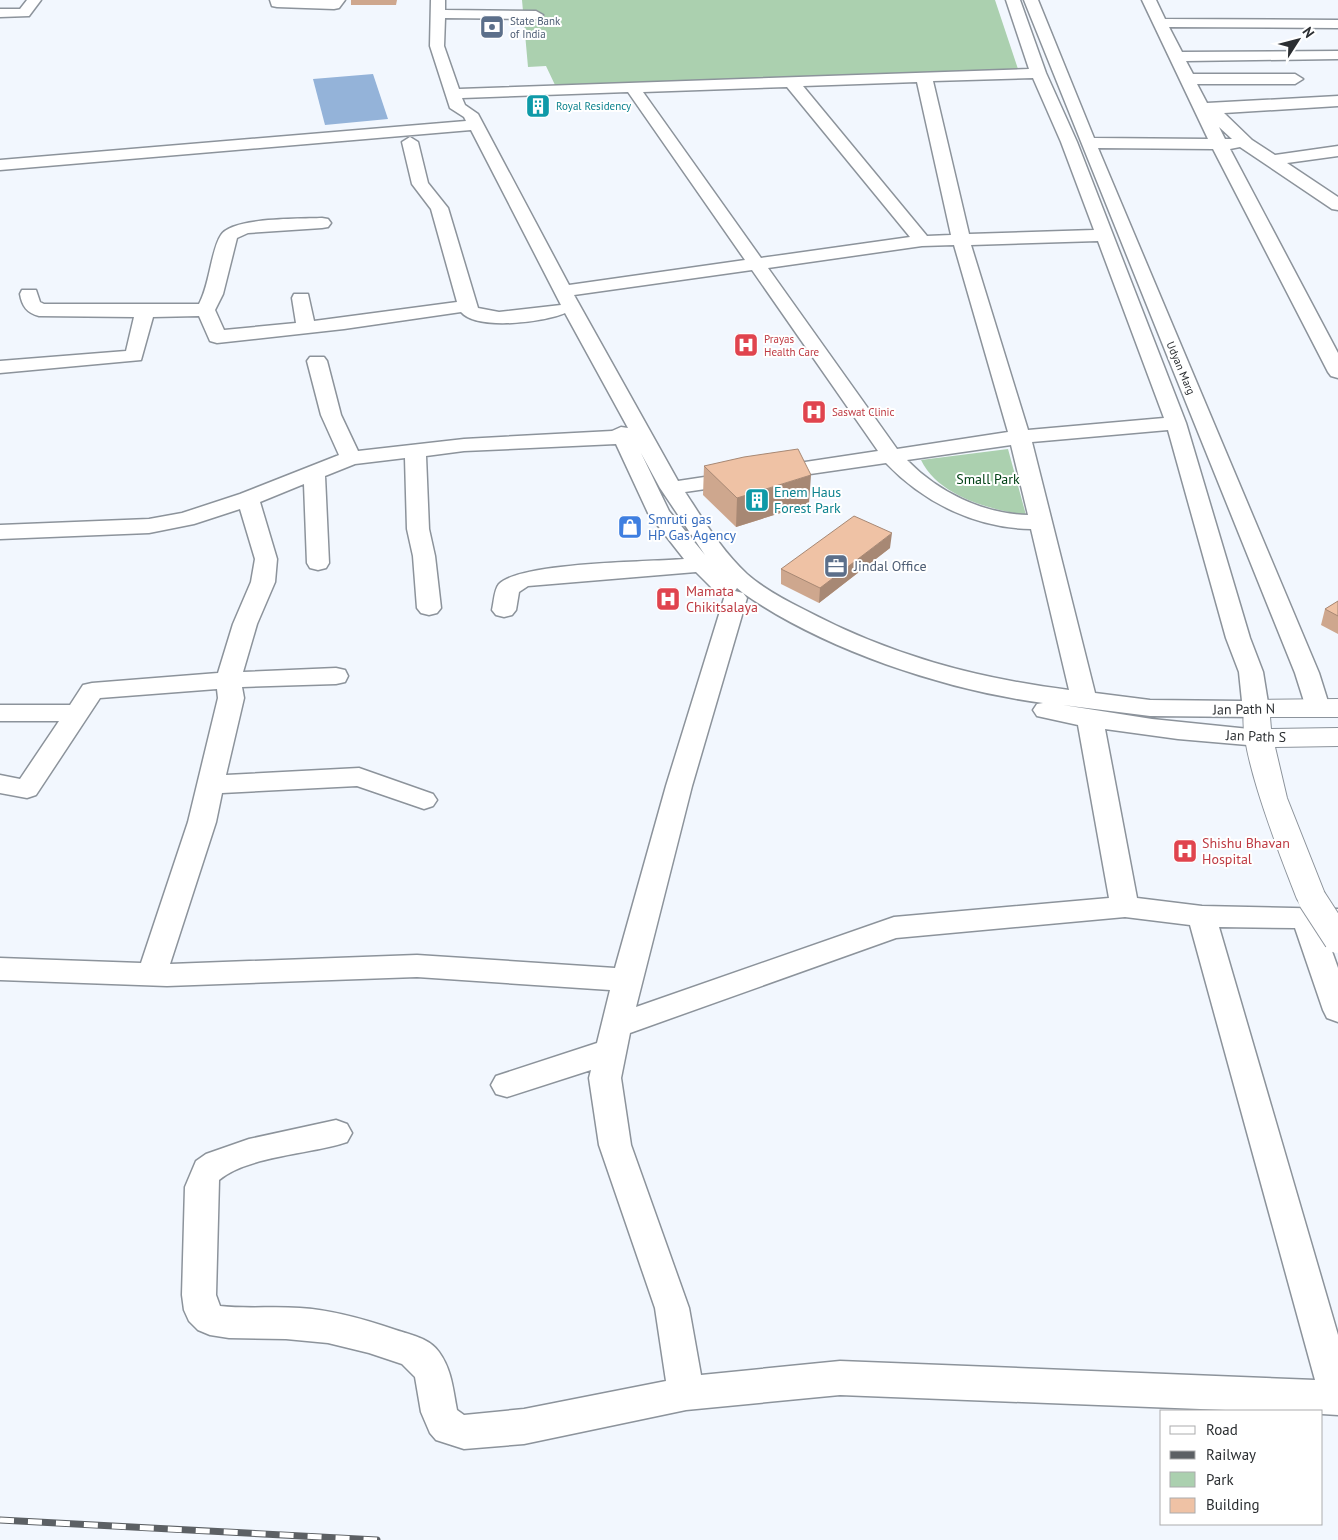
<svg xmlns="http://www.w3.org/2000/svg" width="1338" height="1540" viewBox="0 0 1338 1540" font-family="'PT Sans',sans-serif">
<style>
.green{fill:#abd0af}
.water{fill:#94b3d9}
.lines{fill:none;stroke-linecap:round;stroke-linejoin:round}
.minor-casing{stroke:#8c939b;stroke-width:3}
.major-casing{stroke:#8c939b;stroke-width:2}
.minor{fill:#fff;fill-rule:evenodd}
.major{fill:#fff;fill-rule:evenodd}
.rail-casing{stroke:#5c6064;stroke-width:7}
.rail{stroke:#fff;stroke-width:5;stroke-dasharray:14;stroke-linecap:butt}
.major-bridge-casing{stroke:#8c939b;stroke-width:30;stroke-linecap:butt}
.major-bridge{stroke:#fff;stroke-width:28}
.wall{fill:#cea78e}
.shaded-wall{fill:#a78874}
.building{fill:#efc2a5;stroke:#a78874}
.labels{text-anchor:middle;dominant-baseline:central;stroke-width:4;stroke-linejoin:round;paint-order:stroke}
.far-service-label{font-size:11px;fill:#4e5e75;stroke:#fff;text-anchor:start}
.far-culture-label{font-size:11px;fill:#0d838f;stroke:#fff;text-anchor:start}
.far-health-label{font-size:11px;fill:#be3a42;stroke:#fff;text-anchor:start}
.far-street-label{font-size:11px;fill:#2c2f32;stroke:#fff}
.park-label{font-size:14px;fill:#004115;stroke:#fff}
.culture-label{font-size:14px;fill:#0d838f;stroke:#fff;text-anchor:start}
.shop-label{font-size:14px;fill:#366cbe;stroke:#fff;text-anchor:start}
.service-label{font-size:14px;fill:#4e5e75;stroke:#fff;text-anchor:start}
.health-label{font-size:14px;fill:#be3a42;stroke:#fff;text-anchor:start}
.street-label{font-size:14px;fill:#2c2f32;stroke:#fff}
</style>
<rect width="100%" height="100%" fill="#f2f7fe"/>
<!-- green -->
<path class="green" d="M522,0H995L1018,69L555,85L546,66L528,67Z
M1008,449L1026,515C991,510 938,496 921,460Z"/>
<!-- water -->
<path class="water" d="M373,74L388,119L325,125L313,79Z"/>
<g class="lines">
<defs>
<path id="minor" d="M27,0H41L29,16L0,17V9H20Z
M270,0H345L339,8L334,9L277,7L272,6Z
M431,0H445V10L536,11L543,15L536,19L445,18L444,46L459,89L1029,69L1006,0H1020L1046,73L1077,142L1186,423L1250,638L1263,672L1269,709L1265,715L1256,717L1150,716L1063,705L1152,719L1259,730L1268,732L1272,738L1268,744L1259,746L1178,739L1105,729L1137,898L1202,906L1338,909V929H1324L1338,968V1022L1327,1018L1323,1010L1295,928L1219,927L1338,1335V1415L1322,1414V1411H1251L840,1395L686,1410L524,1444L464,1449L436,1440L430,1433L421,1412L415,1377L402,1364L369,1353L328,1343L286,1339L229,1338L210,1335L198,1330L189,1321L184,1310L182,1295L185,1187L196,1161L206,1154L249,1139L336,1120L347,1124L352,1133L347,1142C312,1154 247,1156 219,1180L216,1295L220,1306C246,1309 273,1306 300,1308C333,1310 364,1319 396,1330C411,1335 429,1338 439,1352C452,1370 453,1390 457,1410L464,1415L524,1409L666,1381L655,1308L599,1145L589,1078L591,1070L507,1097L496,1094L491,1085L496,1076L597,1043L610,990L417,977L167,986L0,980V958L141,963L188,822L218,698L217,689L100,698L36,795L27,798L0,793V775L20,779L59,721H0V705H70L83,685L92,683L218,673L233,624L251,582L255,559L240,509L194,524L149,533L0,539V525L149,519L182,513L240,494L339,455L321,415L307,361L310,357H324L327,361L341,415L358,451L464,439L612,431L621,427L628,428L565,313C545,322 477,331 461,312L344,329L217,343L210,341L199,316L153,317L141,360L0,373V361L126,351L134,317L39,316C27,313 22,306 20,294L22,290H36L40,302L44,304H199C210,284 211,250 221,235C232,217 302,219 322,218L328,219L331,223L328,227L322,228L248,233L237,238L223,294L215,310L224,330L296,323L292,298L294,294H308L314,321L457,302L431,209L412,184L402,142L410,137L418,142L428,183L448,208L478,308L499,312L561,305L471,130L0,170V160L466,121L464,117L450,108L430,46ZM1033,78L1061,142L1094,230L969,234L933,81ZM917,82L951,235L927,236L803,86ZM787,87L910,237L761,258L643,92ZM628,92L745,260L569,285L478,114L465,105L462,98ZM1098,241L1164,418L1028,430L971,245ZM954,245L1008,432L897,449L768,268L922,246ZM752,270L878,451L678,481L574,295ZM1168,430L1226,638L1239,672L1242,701L1150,700L1095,693L1032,442ZM616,444L648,513L684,559C649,562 521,562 499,584C494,590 494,602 492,610L496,615L504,617L512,615L516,610L519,592L528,586L696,572L717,593L725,595L666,786L615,968L417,955L170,964L216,822L222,793L357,786L424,809L433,806L437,800L433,794L359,768L226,775L244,698L242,687L336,684L345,682L348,676L345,670L336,668L243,672L257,624L275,582L277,559L260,502L304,484L307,563L310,568L318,570L326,568L329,563L325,476L355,464L405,458L407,529L413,556L417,608L421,613L429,615L437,613L441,608L435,556L429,529L426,456L464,451ZM1011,445L1028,515C983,514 938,492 907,460ZM641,453L660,488L705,555L669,511ZM886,463C924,503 976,528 1031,529L1069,690C975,678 890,655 805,610C785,600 764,589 747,574C722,551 704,521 685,492ZM737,588L743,593L735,591ZM743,593C824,650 945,690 1043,703L1037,704L1033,710L1037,716L1078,725L1109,898L894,917L636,1007L692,786L747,598ZM1125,917L1190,925L1315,1380L840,1361L701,1375L689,1308L631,1145L621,1078L630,1033L896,938Z
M1024,0H1038L1094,138L1208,139L1142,0H1156L1165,19L1338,20V28L1169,27L1182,52L1338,51V59L1186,61L1193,74H1295L1303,79L1295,84H1197L1207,103L1338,96V106L1224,113L1252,140L1275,155L1338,146V156L1287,163L1338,197V210L1332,209L1240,147L1230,149L1338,353V378L1331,376L1328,372L1213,149L1098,148L1319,673L1330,708L1326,714L1317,716L1308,714L1295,673ZM1219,127L1232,139H1225Z"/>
<path id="major" d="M1338,699V717H1270L1271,729L1338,728V746L1275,747L1287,798L1327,899L1322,907L1312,910L1302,907L1297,899C1284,865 1229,731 1247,703L1256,700Z"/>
</defs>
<!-- minor casing -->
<use href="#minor" class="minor-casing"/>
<!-- major casing -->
<use href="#major" class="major-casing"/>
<!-- minor -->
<use href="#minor" class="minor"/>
<!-- major -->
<use href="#major" class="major"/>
<defs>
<path id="rail" d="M0,1520L377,1540"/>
</defs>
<!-- rail casing -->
<use href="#rail" class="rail-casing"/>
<!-- rail -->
<use href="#rail" class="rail"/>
<defs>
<path id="major-bridge" d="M1312,899L1338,939"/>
</defs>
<!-- major-bridge casing -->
<use href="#major-bridge" class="major-bridge-casing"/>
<!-- major-bridge -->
<use href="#major-bridge" class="major-bridge"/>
</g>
<!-- wall -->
<path class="wall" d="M351,0H397L396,5H351Z
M704,466L809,504L736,527L703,495Z
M890,548L819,603L781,584V569Z
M1338,601V634L1321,625L1325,609Z"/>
<!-- shaded-wall -->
<path class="shaded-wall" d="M811,475L809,504L736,527L737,498Z
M892,533L890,548L819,603L820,588Z"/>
<!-- building -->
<path class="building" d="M798,449L811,475L737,498L704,466L744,457Z
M854,516L892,533L820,588L781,569Z
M1338,601V616L1325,609Z"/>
<!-- icons -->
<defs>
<symbol id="bank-square" viewBox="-11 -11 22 22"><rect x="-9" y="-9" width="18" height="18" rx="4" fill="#5c6f8a" stroke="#fff"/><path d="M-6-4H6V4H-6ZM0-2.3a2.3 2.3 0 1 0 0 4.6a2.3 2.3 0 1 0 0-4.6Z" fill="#fff"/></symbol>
<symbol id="building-square" viewBox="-11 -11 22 22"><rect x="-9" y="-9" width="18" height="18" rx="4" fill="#0f9aa8" stroke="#fff"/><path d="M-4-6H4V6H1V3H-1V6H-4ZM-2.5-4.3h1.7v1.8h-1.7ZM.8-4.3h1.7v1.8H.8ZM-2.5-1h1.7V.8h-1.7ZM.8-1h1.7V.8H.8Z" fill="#fff"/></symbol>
<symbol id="hospital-square" viewBox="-11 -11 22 22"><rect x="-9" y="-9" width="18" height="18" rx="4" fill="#e0444e" stroke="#fff"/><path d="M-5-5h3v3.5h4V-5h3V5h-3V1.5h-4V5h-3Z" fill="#fff"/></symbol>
<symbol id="shop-square" viewBox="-11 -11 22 22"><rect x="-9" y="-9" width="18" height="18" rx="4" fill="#3f7fe0" stroke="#fff"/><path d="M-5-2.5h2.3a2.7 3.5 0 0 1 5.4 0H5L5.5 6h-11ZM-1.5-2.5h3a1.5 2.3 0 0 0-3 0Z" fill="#fff"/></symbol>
<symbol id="office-square" viewBox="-11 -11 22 22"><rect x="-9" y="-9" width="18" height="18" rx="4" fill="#5c6f8a" stroke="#fff"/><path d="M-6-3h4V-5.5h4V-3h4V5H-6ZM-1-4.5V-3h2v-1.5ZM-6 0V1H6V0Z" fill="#fff"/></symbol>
</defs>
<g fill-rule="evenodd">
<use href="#bank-square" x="478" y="13" width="28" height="28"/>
<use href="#building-square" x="524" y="92" width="28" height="28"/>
<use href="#hospital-square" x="732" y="331" width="28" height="28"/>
<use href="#hospital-square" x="800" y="398" width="28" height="28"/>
<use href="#building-square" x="743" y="486" width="28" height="28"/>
<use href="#shop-square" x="616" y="513" width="28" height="28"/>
<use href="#office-square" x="822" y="552" width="28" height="28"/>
<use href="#hospital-square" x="654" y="585" width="28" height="28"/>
<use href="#hospital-square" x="1171" y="837" width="28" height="28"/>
</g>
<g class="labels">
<!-- far-service labels -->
<g class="far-service-label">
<text x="510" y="21">State Bank<tspan x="510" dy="13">of India</tspan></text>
</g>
<!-- far-culture labels -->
<g class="far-culture-label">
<text x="556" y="106">Royal Residency</text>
</g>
<!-- far-health labels -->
<g class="far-health-label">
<text x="764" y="339">Prayas<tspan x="764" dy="13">Health Care</tspan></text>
<text x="832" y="412">Saswat Clinic</text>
</g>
<!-- far-street labels -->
<g class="far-street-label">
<text transform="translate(1181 368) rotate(67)">Udyan Marg</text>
</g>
<!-- park labels -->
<g class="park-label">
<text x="988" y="479">Small Park</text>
</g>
<!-- culture labels -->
<g class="culture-label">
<text x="774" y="492">Enem Haus<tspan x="774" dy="16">Forest Park</tspan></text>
</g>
<!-- shop labels -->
<g class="shop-label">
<text x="648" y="519">Smruti gas<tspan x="648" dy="16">HP Gas Agency</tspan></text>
</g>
<!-- service labels -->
<g class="service-label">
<text x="854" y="566">Jindal Office</text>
</g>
<!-- health labels -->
<g class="health-label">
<text x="686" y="591">Mamata<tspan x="686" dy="16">Chikitsalaya</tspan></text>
<text x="1202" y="843">Shishu Bhavan<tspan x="1202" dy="16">Hospital</tspan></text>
</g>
<!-- street labels -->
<g class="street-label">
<text transform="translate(1244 709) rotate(-1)">Jan Path N</text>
<text transform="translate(1256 736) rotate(2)">Jan Path S</text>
</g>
</g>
<!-- legend -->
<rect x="1160" y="1410" width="162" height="115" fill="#ffffff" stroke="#abacad"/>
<rect x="1170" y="1426" width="25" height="8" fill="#ffffff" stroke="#abacad"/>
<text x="1206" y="1435" font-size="15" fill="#2c2f32">Road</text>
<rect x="1170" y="1451" width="25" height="8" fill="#5c6064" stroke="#abacad"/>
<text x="1206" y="1460" font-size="15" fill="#2c2f32">Railway</text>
<rect x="1170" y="1472" width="25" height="15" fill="#abd0af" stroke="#abacad"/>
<text x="1206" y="1485" font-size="15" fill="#2c2f32">Park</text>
<rect x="1170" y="1498" width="25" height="15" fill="#efc2a5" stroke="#abacad"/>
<text x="1206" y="1510" font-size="15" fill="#2c2f32">Building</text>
<!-- north arrow -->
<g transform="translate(1298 40) rotate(54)" stroke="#ffffff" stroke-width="4" paint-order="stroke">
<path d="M0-4L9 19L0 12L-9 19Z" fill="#2c2f32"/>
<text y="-8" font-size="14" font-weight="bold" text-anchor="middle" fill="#2c2f32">N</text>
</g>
</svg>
